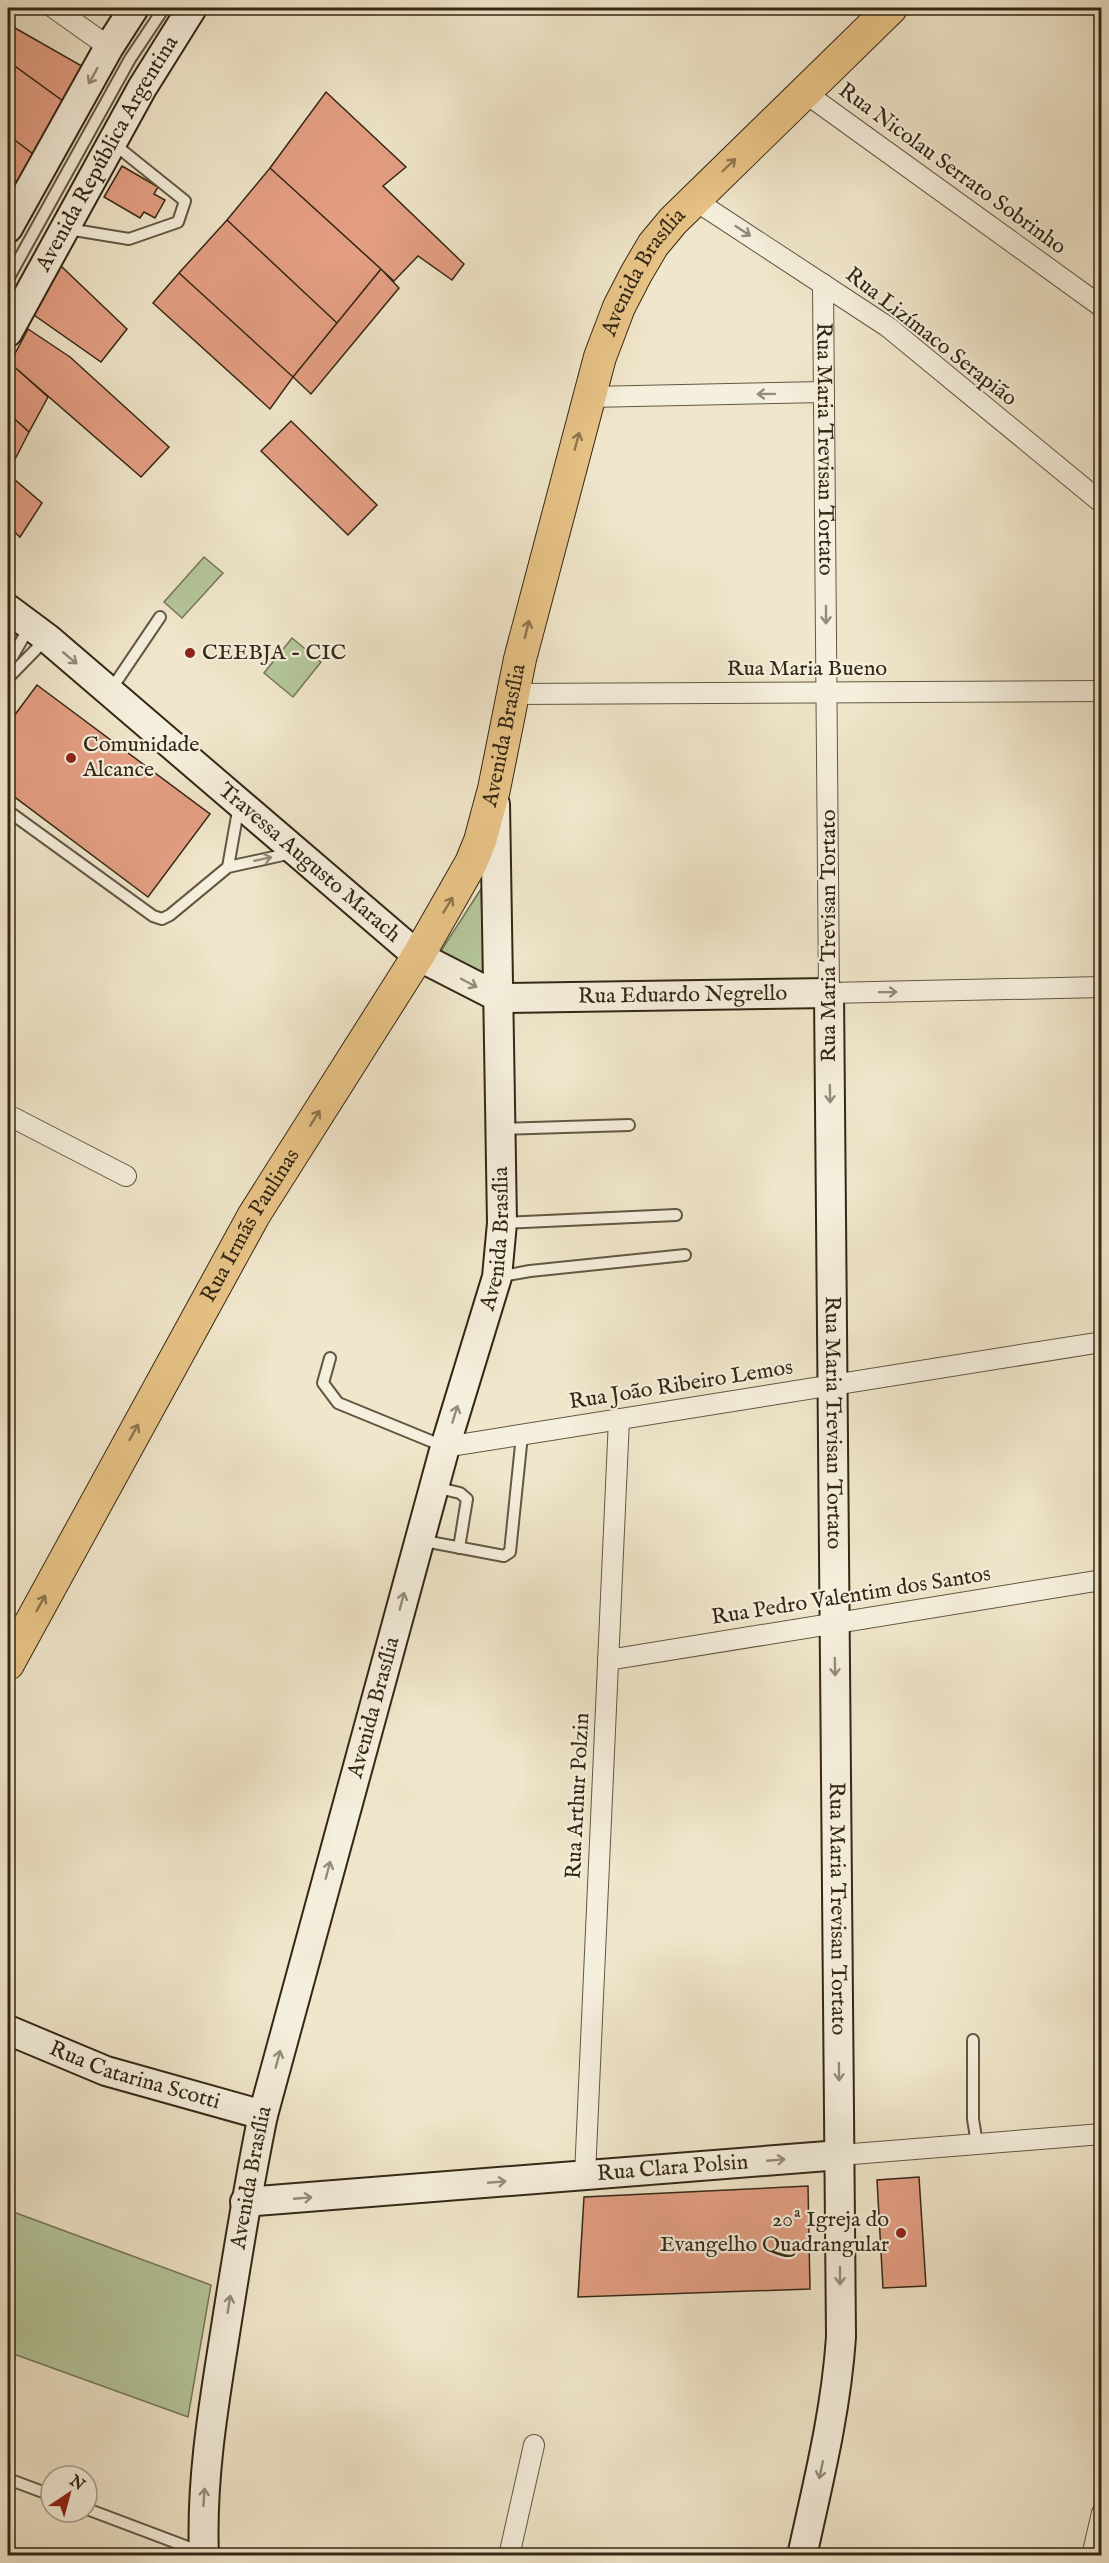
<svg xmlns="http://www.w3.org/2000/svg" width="1109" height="2563" viewBox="0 0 1109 2563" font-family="'IM FELL English',serif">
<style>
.green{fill:#b5c69b;stroke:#747658;stroke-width:1.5}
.building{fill:#e59f84;stroke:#342715;stroke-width:1.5}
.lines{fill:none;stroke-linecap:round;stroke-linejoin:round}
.lane-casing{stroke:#635742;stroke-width:14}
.street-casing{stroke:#635742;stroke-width:22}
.secondary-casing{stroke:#342715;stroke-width:32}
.primary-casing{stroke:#342715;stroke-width:34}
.lane{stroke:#f5efdd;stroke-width:10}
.street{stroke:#f5efdd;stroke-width:20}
.secondary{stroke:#f5efdd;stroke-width:28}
.primary{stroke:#e8c386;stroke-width:32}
.oneway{stroke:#948b79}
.oneway2{stroke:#8e754e}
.poi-dot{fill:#8f2418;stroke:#f5efdd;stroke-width:2}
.labels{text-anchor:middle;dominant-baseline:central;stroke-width:4.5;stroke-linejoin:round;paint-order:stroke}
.street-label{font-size:22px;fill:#342715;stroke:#f5efdd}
.poi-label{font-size:22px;fill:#342715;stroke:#f5efdd;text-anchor:start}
</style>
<rect width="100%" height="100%" fill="#f0e6cb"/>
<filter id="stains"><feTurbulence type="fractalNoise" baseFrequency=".00333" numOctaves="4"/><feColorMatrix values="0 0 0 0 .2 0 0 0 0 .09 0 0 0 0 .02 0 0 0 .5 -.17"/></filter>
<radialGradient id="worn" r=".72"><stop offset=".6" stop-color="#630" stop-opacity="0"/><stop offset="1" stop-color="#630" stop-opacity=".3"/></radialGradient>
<!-- green -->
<path class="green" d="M204,557L223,573L182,618L164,602Z
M292,638L321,662L293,697L264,673Z
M481,889L484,976L439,954Z
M8,2210L211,2285L188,2417L8,2352Z"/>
<!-- building -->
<path class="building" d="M8,24L87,69L67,104L8,61Z
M8,61L67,104L37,157L8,135Z
M326,92L406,167L383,186L464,264L452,280L418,256L394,281L270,168Z
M8,135L37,157L19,187L8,179Z
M122,166L158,187L154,194L165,200L155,218L144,212L140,218L104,197Z
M270,168L381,269L337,323L227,220Z
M227,220L337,323L293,377L179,273Z
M61,266L127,329L101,362L34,315Z
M381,269L399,288L311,394L293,377Z
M179,273L293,377L270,409L153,303Z
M28,329L70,357L169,447L141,477L10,363Z
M10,363L48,397L29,432L8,413V367Z
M8,413L29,432L8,473Z
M291,421L377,505L348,535L261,451Z
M8,474L42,503L20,537L8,526Z
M37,685L210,814L148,897L8,792V724Z
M919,2177L926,2286L883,2288L877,2180Z
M808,2186L810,2289L578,2297L584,2197Z"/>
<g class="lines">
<defs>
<path id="lane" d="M68,229L129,239L178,222L185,201L114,144
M8,279L130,59L164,8
M8,664L30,626
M8,678L47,638
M110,691L160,617
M8,811L153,916L162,919L170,915L228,867L292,853
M228,867L239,805
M502,1129L629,1125
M503,1223L676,1215
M497,1277L530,1271L685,1255
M330,1358L323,1383L338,1403L443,1446
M434,1487L460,1493L467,1499L459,1548
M419,1540L504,1556L510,1552L522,1435
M973,2040V2119L977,2144
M8,2479L51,2495
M87,2509L201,2552"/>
<g id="street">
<path d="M54,8L109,47"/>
<path d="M804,92L1102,307"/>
<path d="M693,199L888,327L1102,503"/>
<path id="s1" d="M823,284L829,993L1102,987"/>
<path d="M589,397L824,392"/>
<path d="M512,694L1102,691"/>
<path d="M8,1115L126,1176"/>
<path d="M445,1447L1102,1342"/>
<path d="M608,1660L1102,1580"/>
<path d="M840,2155L1102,2134"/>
<path d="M585,2175L619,1419"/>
<path d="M509,2556L534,2445"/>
<path d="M1092,2556L1102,2513"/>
</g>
<g id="secondary">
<path d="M8,228L109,47L134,8"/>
<path id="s2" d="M8,332L142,88L192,8"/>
<path id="s3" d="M8,609L47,638L418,956L500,998L829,993L841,2337C836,2412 818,2483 802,2556"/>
<path id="s4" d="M8,2030L106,2071L263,2115"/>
<path id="s5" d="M245,2202L840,2155"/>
<path id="s6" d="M204,2556C201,2485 212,2415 223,2346C235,2269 247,2192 263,2115L445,1447L497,1277L502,1223L495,804"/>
</g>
<g id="primary">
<path id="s7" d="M8,1664L254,1215L418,956L471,863L480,841L494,789L520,659L600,357L619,307L636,274L653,245L673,221L891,8"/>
</g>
</defs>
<!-- lane casing -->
<use href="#lane" class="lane-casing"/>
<!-- street casing -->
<use href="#street" class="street-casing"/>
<!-- secondary casing -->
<use href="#secondary" class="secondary-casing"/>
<!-- primary casing -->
<use href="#primary" class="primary-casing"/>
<!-- lane -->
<use href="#lane" class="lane"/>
<!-- street -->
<use href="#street" class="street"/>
<!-- secondary -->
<use href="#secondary" class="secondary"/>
<!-- primary -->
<use href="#primary" class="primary"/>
</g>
<!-- one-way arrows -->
<defs><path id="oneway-shaft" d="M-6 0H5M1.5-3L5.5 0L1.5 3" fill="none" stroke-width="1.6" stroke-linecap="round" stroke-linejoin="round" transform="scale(1.5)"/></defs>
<g class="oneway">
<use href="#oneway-shaft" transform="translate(93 76) rotate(119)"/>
<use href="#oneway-shaft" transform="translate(743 231) rotate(33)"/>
<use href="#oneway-shaft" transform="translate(766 394) rotate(179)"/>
<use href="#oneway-shaft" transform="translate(826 615) rotate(90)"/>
<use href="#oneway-shaft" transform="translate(70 658) rotate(40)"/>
<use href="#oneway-shaft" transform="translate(263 859) rotate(-12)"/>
<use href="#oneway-shaft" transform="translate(469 983) rotate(28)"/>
<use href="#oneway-shaft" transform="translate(888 992) rotate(-1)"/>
<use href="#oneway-shaft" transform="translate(830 1094) rotate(89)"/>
<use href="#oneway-shaft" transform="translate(455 1414) rotate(-73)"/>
<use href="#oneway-shaft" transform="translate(402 1601) rotate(-75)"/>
<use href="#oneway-shaft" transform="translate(835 1667) rotate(89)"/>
<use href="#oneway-shaft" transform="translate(328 1870) rotate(-75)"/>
<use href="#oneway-shaft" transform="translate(278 2059) rotate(-75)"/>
<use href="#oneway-shaft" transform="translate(839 2072) rotate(89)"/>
<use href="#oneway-shaft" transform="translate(776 2160) rotate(-5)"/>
<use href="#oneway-shaft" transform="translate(497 2182) rotate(-5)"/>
<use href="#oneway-shaft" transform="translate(303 2198) rotate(-5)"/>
<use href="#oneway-shaft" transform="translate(840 2276) rotate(90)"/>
<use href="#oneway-shaft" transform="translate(229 2304) rotate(-81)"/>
<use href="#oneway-shaft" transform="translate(821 2470) rotate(102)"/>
<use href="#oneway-shaft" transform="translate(204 2497) rotate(-86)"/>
</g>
<g class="oneway2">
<use href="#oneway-shaft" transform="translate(729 165) rotate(-44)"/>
<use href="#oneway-shaft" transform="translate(577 441) rotate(-75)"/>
<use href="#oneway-shaft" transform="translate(527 629) rotate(-76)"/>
<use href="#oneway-shaft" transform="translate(448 905) rotate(-59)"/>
<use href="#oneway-shaft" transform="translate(315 1118) rotate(-58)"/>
<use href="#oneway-shaft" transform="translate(134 1432) rotate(-61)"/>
<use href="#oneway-shaft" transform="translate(41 1603) rotate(-61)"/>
</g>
<!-- markers -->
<g class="poi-dot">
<circle cx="190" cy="653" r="6"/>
<circle cx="71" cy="758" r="6"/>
<circle cx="901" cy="2233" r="6"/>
</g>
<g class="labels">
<!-- street labels -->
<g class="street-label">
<text stroke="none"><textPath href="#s2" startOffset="204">Avenida República Argentina</textPath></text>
<text transform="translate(952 169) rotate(36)">Rua Nicolau Serrato Sobrinho</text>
<text stroke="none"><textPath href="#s7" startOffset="1544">Avenida Brasília</textPath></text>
<text transform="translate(931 337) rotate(38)">Rua Lizímaco Serapião</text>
<text stroke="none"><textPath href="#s1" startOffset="165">Rua Maria Trevisan Tortato</textPath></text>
<text x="807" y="669">Rua Maria Bueno</text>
<text stroke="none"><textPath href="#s7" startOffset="1058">Avenida Brasília</textPath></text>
<text stroke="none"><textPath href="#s3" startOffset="394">Travessa Augusto Marach</textPath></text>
<text transform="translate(829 936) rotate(-90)">Rua Maria Trevisan Tortato</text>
<text stroke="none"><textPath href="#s3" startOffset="812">Rua Eduardo Negrello</textPath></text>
<text stroke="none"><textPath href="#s7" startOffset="501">Rua Irmãs Paulinas</textPath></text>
<text stroke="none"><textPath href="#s6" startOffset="1354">Avenida Brasília</textPath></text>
<text transform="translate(681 1385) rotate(-9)">Rua João Ribeiro Lemos</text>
<text stroke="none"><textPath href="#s3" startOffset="1388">Rua Maria Trevisan Tortato</textPath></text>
<text transform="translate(851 1596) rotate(-9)">Rua Pedro Valentim dos Santos</text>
<text stroke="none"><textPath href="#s6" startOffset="868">Avenida Brasília</textPath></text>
<text transform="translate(578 1796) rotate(-87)">Rua Arthur Polzin</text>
<text stroke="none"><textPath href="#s3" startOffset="1874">Rua Maria Trevisan Tortato</textPath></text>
<text stroke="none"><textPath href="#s4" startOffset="135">Rua Catarina Scotti</textPath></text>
<text stroke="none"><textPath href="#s5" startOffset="429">Rua Clara Polsin</textPath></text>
<text stroke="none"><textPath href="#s6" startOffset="382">Avenida Brasília</textPath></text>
</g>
<!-- poi labels -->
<g class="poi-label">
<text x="202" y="653">CEEBJA - CIC</text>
<text x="83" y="745">Comunidade<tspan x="83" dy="25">Alcance</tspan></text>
<text x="889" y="2220" text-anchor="end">20ª Igreja do<tspan x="889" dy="25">Evangelho Quadrangular</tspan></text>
</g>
</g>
<!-- margin -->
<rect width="1109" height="2563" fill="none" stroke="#f0e6cb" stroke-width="30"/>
<rect x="9" y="9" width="1091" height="2545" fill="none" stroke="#342715" stroke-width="3"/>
<rect x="15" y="15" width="1079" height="2533" fill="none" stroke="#342715" stroke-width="1.5"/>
<!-- north arrow -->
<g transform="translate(69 2494) rotate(36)"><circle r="28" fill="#f5efdd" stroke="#a89f8d" stroke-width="1.5"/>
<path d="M0-4.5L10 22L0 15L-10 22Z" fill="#8f2418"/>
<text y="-9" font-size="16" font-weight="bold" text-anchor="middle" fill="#342715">N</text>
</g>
<rect width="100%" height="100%" filter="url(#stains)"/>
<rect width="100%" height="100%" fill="url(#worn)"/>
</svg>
